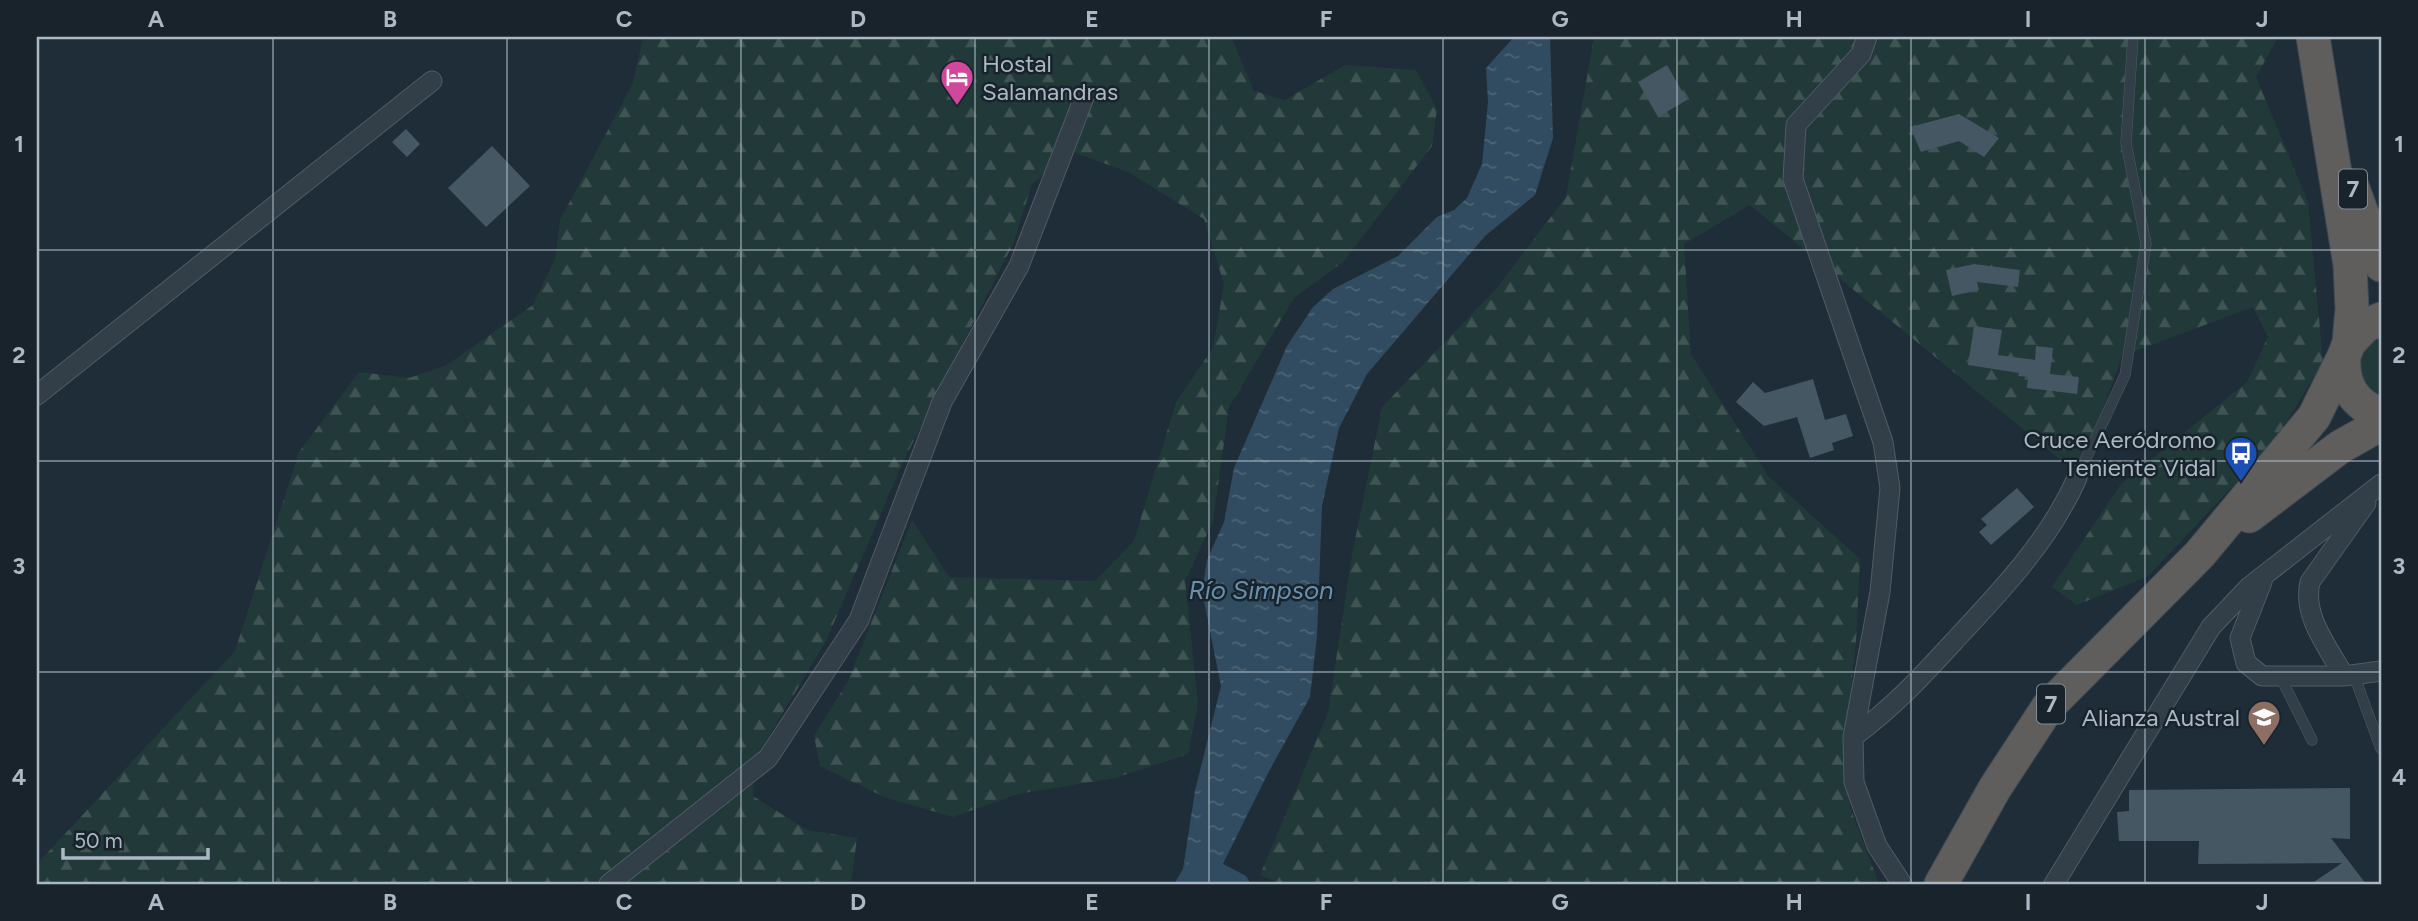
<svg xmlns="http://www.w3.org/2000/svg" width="2418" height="921" viewBox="0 0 2418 921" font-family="Figtree,sans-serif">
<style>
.green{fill:#213938}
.forest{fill:url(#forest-firs)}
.water{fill:url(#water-ripples)}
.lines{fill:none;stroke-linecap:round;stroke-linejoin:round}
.canal{stroke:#314c60;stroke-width:21}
.building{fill:#465764}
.service-casing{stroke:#505c66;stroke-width:11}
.minor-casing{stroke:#505c66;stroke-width:21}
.trunk-casing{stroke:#3d4953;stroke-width:35}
.service{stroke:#323e48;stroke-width:10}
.minor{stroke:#323e48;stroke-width:19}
.trunk{stroke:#605e5c;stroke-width:33}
.grid{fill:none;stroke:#acb9c5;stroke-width:2;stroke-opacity:0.55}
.labels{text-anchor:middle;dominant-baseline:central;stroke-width:5;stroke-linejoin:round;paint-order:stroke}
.shield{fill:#18232c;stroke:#808c97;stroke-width:2}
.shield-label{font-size:23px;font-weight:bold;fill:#acb9c5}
.poi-label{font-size:24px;fill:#acb9c5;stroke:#18232c;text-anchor:end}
.water-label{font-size:26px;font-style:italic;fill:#6b90ab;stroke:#18232c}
.neatline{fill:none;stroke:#acb9c5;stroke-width:2.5}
.grid-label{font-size:23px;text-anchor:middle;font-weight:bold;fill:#acb9c5}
</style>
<defs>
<pattern id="forest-firs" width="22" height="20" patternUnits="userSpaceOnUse" patternTransform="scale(1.75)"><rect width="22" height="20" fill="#213938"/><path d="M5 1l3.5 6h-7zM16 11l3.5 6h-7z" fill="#3f5453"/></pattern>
<pattern id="water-ripples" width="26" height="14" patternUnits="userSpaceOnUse" patternTransform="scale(1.75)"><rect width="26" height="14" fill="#314c60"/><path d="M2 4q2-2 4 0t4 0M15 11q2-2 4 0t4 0" fill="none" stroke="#4c6475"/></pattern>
</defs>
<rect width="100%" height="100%" fill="#1f2d38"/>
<!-- green -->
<path class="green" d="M2381,336V398L2362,383C2359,360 2360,348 2381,336Z"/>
<!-- forest -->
<path class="forest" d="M643,37H1231L1254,91L1285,100L1345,65L1416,70L1437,109L1432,146L1344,261L1294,298L1229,407L1213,521L1185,581L1198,703L1188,754L1115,778L1018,794L953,817L884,797L820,766L814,736L848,681L912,520L949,577L1095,581L1134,541L1176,402L1213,348L1224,284L1204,219L1128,172L1073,152L1032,184L1013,244L904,460L826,641L755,759L753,796L807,830L857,838L851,884H37V864L235,651L299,452L359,372L409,378L445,366L533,305L555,259L560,220L633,83Z
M1594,37H2278L2256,77L2308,202L2323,362L2272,445L2148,576L2077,605L2052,587L2121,484L2247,382L2268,337L2253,307L2122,356L2079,475L1750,205L1684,244L1691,354L1769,477L1860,559L1856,641L1845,745L1850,807L1879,884H1281L1260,875L1328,713L1352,555L1382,407L1496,289L1566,197Z"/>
<!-- water -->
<path class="water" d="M1514,37H1550L1553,138L1535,195L1485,236L1367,374L1339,428L1322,506L1317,636L1310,697L1268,773L1213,884H1174L1183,869L1195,791L1221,686L1203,596L1204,579L1207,560L1224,522L1234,468L1287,346L1313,307L1333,289L1398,256L1437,217L1454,210L1467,198L1482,164L1488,102L1486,68Z"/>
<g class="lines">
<!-- canal -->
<path class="canal" d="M1199,863L1239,884"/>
</g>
<!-- building -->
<path class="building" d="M1667,65L1687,100L1658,117L1638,82Z
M1959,114L1999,138L1984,157L1959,141L1921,152L1910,127Z
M406,129L420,144L407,157L392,142Z
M492,146L530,186L486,227L448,188Z
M1974,264L2020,270L2018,287L1977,282L1979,290L1952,296L1946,270Z
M1974,326L2002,330L1998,355L2035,360L2036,346L2053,348L2050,374L2079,377L2077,394L2027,388L2028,377L2018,376L2019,373L1968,365Z
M1813,379L1825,420L1846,414L1853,436L1832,443L1834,450L1810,458L1797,417L1764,426L1736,402L1753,382L1765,393Z
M2017,488L2034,507L1991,545L1979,532L1987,525L1981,519Z
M2350,788V839L2331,838L2366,884H2311L2342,863L2198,864L2199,841H2119L2117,812L2129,811V790Z"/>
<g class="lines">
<defs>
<path id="service" d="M2077,478L2125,375L2146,244L2126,143L2133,37
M2354,675L2381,749
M2280,676L2312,740"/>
<path id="minor" d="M1867,37L1861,54L1796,125L1793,179L1883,442L1890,488L1880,592L1853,737L1854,782L1877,846L1902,884
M37,395L432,81
M2262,582L2240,638L2246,663L2262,676H2344L2381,671
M2344,676C2328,647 2302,616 2310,582L2366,503
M1853,737C1895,706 1923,675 1958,637C2003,589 2050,539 2077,478
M609,884L768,758L859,620L942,402L1019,266L1085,95
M2054,884L2211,627L2249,587L2381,484"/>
<path id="trunk" d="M2352,186L2381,265
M2349,343L2365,326L2381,319
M2344,356C2342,385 2354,405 2381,414
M2249,516L2340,447L2381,424
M1941,884L1995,788L2048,707L2200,554L2314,417L2344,356L2349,343L2352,309L2350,265L2313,37"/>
</defs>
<!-- service casing -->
<use href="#service" class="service-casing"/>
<!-- minor casing -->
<use href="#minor" class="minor-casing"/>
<!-- trunk casing -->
<use href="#trunk" class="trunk-casing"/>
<!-- service -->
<use href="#service" class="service"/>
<!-- minor -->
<use href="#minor" class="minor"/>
<!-- trunk -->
<use href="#trunk" class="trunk"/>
</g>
<!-- grid -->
<path class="grid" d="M273,37V884M507,37V884M741,37V884M975,37V884M1209,37V884M1443,37V884M1677,37V884M1911,37V884M2145,37V884M37,250H2381M37,461H2381M37,672H2381"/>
<!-- icons -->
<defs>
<symbol id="hotel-pin" viewBox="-11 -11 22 30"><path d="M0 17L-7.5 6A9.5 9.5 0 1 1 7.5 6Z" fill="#d1479c" stroke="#18232c"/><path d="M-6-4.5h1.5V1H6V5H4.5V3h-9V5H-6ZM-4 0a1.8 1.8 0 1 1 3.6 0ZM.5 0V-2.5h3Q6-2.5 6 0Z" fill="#fff"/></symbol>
<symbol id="bus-pin" viewBox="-11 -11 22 30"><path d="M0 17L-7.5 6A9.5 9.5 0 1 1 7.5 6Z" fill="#1a4fb4" stroke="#18232c"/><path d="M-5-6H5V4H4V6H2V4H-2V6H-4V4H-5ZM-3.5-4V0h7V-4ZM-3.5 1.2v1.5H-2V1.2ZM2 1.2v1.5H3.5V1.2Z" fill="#fff"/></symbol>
<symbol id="school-pin" viewBox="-11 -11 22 30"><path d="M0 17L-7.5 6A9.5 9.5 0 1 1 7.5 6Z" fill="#8d6e63" stroke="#18232c"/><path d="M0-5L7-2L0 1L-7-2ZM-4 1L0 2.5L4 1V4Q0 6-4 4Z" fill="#fff"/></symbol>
</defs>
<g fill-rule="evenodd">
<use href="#hotel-pin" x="938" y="58" width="38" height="52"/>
<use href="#bus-pin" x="2222" y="434" width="38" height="52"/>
<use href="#school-pin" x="2245" y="698" width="38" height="52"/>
</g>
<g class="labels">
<!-- shield labels -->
<g class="shield">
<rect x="2339" y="169.5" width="28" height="39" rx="5"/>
<rect x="2037" y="684.5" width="28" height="39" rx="5"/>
</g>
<g class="shield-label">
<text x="2353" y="189">7</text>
<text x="2051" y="704">7</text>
</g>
<!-- poi labels -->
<g class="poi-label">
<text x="982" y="63" text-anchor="start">Hostal<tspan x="982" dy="28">Salamandras</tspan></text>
<text x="2216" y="439">Cruce Aeródromo<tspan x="2216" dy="28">Teniente Vidal</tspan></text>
<text x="2240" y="717">Alianza Austral</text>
</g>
<!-- water labels -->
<g class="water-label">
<text x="1261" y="590">Río Simpson</text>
</g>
</g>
<!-- border -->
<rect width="2418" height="921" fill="none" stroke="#18232c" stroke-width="77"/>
<!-- scale -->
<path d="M63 848v10h145v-10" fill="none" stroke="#acb9c5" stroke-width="3.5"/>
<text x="74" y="848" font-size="21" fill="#acb9c5" stroke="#18232c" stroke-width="5" paint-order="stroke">50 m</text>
<rect x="38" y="38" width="2342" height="845" class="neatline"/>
<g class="grid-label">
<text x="156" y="27">A</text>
<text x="390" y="27">B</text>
<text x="624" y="27">C</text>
<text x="858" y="27">D</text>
<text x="1092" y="27">E</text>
<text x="1326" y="27">F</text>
<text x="1560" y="27">G</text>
<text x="1794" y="27">H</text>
<text x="2028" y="27">I</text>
<text x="2262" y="27">J</text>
<text x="19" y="152">1</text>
<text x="2399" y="152">1</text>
<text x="19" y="363">2</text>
<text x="2399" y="363">2</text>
<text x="19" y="574">3</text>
<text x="2399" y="574">3</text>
<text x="19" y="785">4</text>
<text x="2399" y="785">4</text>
<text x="156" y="910">A</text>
<text x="390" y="910">B</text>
<text x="624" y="910">C</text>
<text x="858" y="910">D</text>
<text x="1092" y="910">E</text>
<text x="1326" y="910">F</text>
<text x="1560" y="910">G</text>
<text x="1794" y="910">H</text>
<text x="2028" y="910">I</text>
<text x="2262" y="910">J</text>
</g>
</svg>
